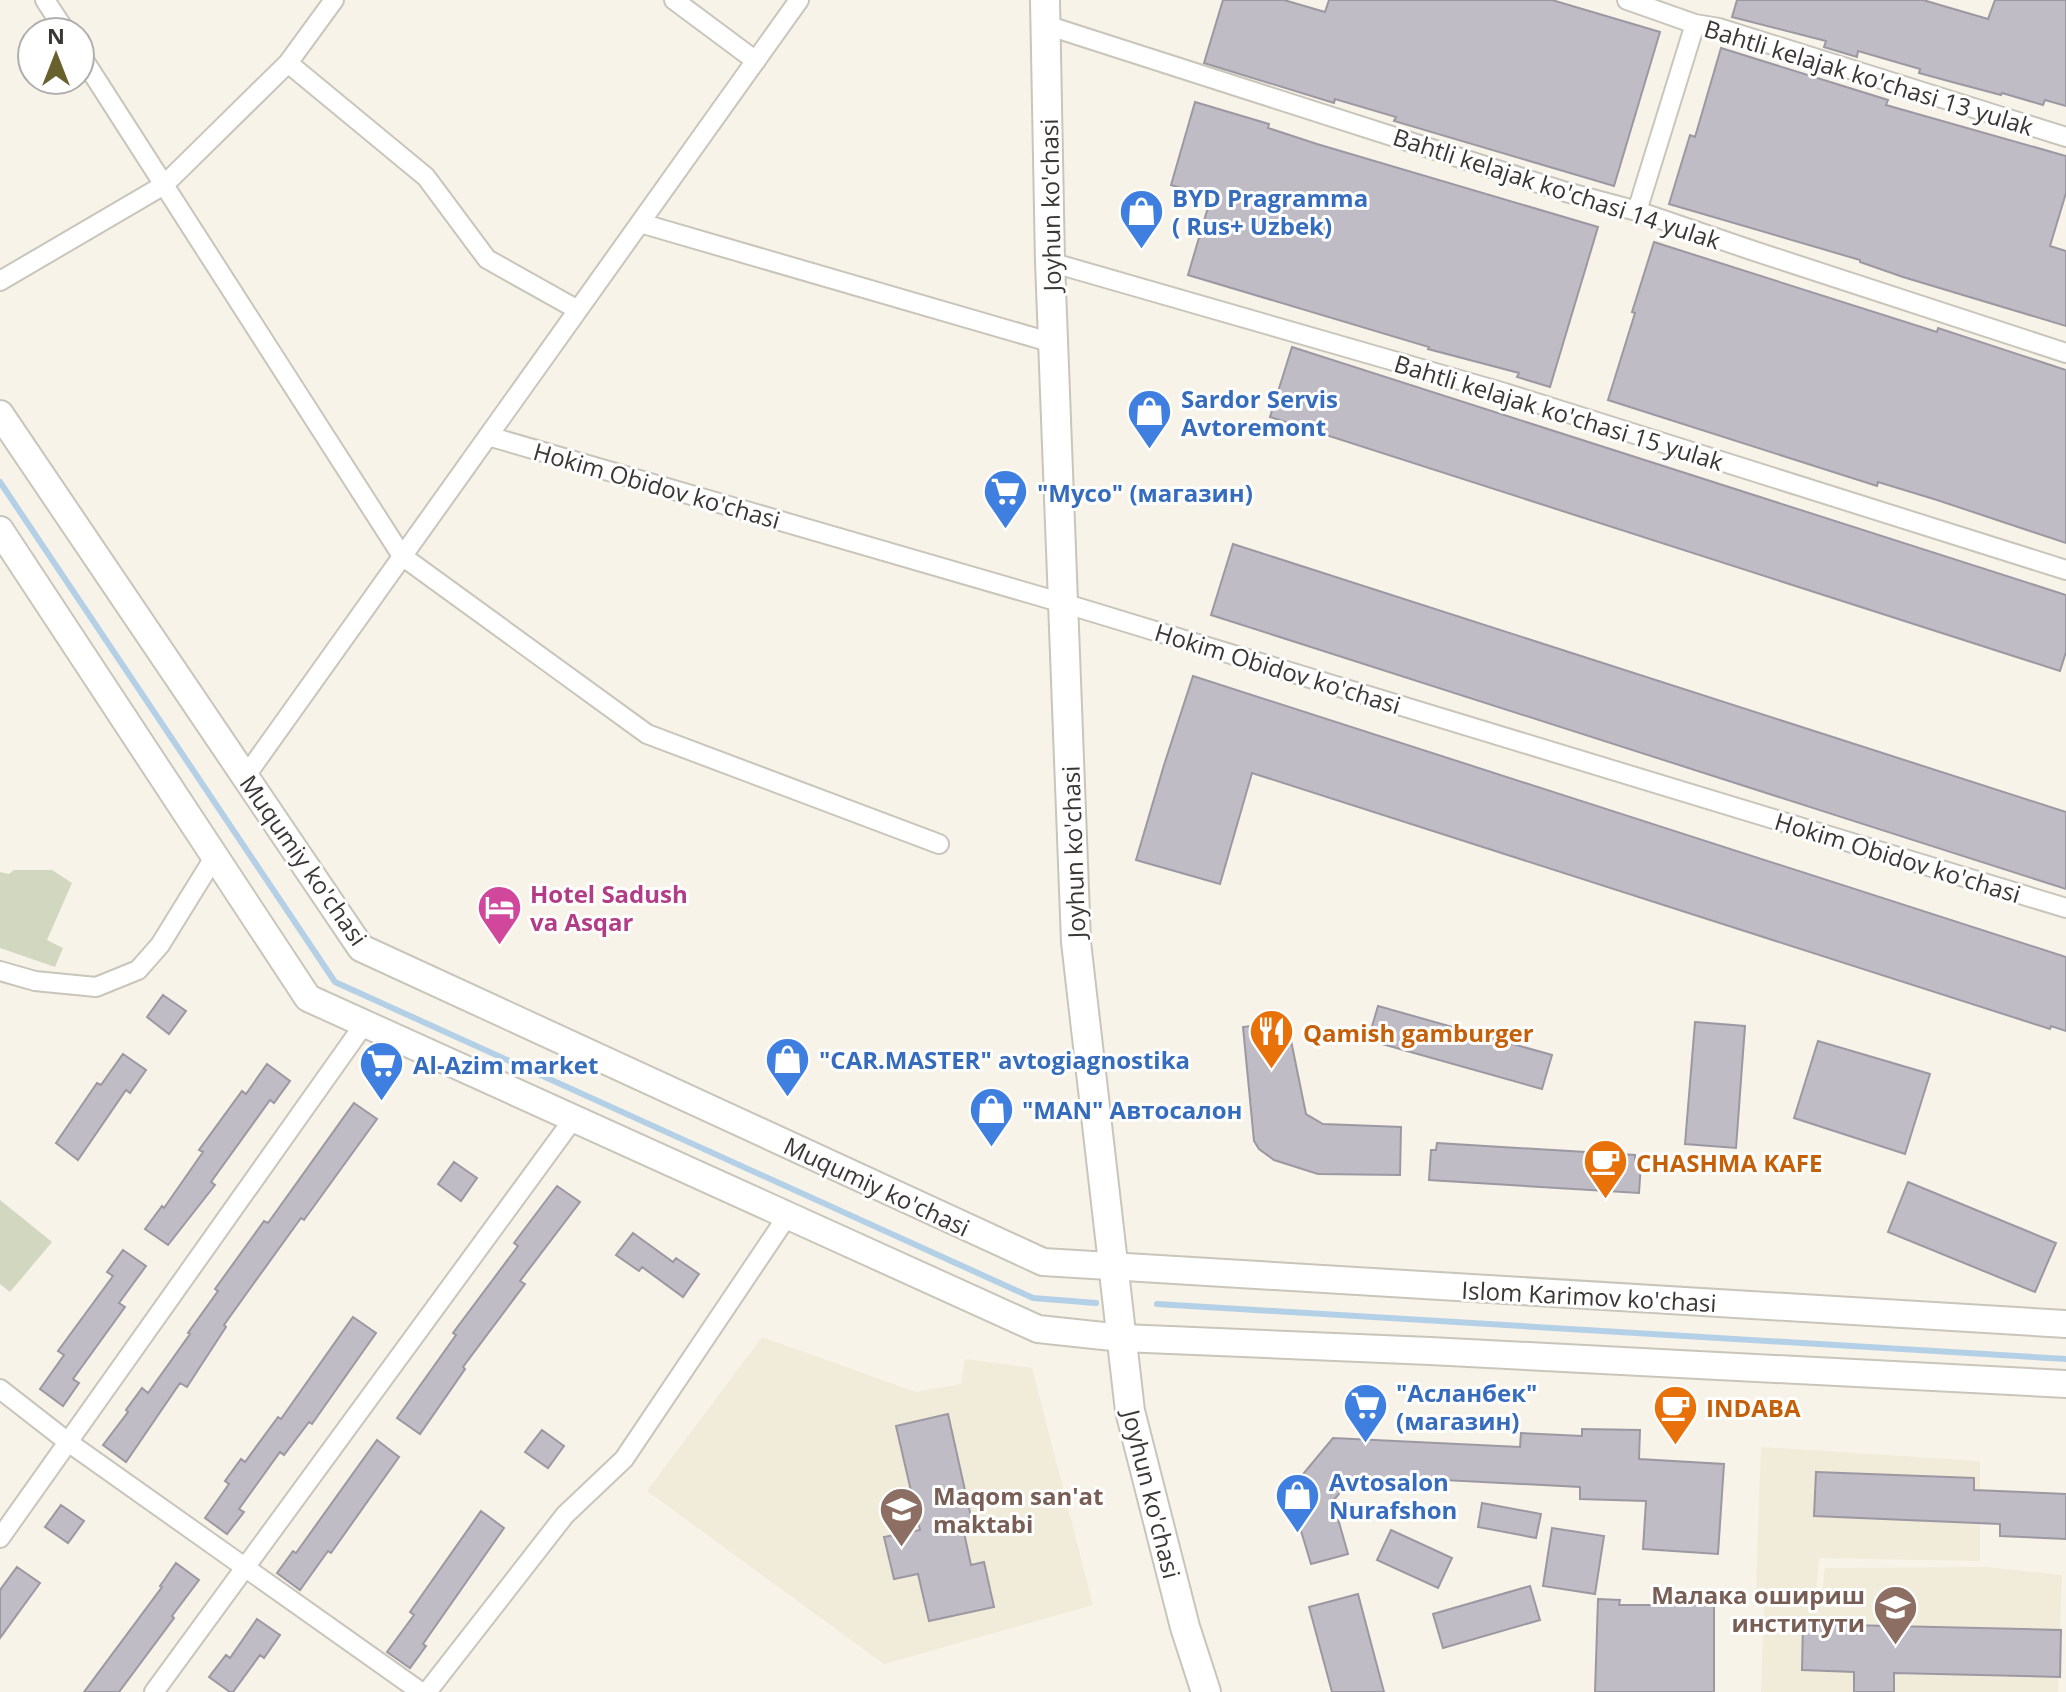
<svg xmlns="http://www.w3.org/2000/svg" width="2066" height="1692" viewBox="0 0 2066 1692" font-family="'Open Sans',sans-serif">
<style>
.built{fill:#f1ebd9}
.green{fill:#d2d8c0}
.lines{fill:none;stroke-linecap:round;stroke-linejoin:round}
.stream{stroke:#b4d0e6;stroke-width:6}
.building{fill:#bfbcc6;stroke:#9c98a2;stroke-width:2}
.street-casing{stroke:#c9c5bb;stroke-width:22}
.secondary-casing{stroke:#c9c5bb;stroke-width:30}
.primary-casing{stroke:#c9c5bb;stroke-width:32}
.street{stroke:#fff;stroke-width:18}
.secondary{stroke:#fff;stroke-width:26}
.primary{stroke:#fff;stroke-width:28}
.labels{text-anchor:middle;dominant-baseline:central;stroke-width:6;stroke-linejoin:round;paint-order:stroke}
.street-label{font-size:24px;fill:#3a3834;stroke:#fff}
.shop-label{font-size:24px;font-weight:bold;fill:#366cbe;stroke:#fff;text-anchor:start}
.hotel-label{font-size:24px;font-weight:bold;fill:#b23c85;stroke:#fff;text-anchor:start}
.food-label{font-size:24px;font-weight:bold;fill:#c56008;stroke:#fff;text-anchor:start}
.education-label{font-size:24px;font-weight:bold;fill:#785e54;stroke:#fff;text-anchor:start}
</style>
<rect width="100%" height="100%" fill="#f7f3e9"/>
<!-- built -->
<path class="built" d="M762,1337L916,1392L961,1384L965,1359L1032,1368L1093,1605L884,1664L647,1491Z
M1761,1447L1980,1461V1561L1819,1558L1816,1592L1756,1589Z
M1986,1567L2062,1575L2058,1692H1761L1764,1606L1821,1605L1825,1568Z"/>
<!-- green -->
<path class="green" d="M14,870H52L72,883L47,940L63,948L55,967L0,948V872L9,874Z
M0,1200L52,1242L10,1292L0,1284Z"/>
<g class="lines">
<!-- stream -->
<path class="stream" d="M0,482L335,982L1033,1298L1096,1303
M1157,1304L2066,1359"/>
</g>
<!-- building -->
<path class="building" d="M1223,0H1284L1325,12L1329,0H1552L1660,32L1614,186L1394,121L1396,117L1335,99L1334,103L1204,63Z
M1737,0H1923L1988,19L1995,0H2066V106L2045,100L2043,105L2002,93L2001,95L1952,82L1919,73L1920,69L1858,51L1857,57L1824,47L1826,41L1732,17Z
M1721,48L1888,100L1886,105L2066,156V193L2050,246L2066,251V326L1903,277L1860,262V260L1669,204L1690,135L1695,137Z
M1195,102L1269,124L1268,128L1317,144L1598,227L1550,387L1517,377L1519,373L1428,349L1429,347L1188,275L1211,197L1171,185Z
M1654,242L1937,332L1938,328L2066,370V543L1937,500L1878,482L1877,486L1608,400L1635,313L1632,312Z
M1292,347L2066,595V652L2060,671L1270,417Z
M1233,544L2066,812V889L1211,615Z
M1193,676L2066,957V1031L2051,1026L2050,1029L1252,773L1220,884L1136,860L1164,765Z
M163,995L186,1011L169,1034L147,1017Z
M1378,1006L1552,1055L1542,1089L1368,1040Z
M1287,1021L1306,1114L1323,1124L1401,1127L1400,1175L1318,1174L1274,1160L1259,1149L1254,1141L1243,1027Z
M1695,1022L1745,1026L1736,1148L1685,1144Z
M1818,1041L1930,1074L1905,1154L1794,1118Z
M123,1054L146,1070L130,1093L126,1090L78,1160L56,1143L97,1083L101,1085Z
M267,1064L290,1081L274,1103L270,1100L211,1182L215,1185L168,1245L145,1229L162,1206L164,1208L203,1152L199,1150L242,1091L246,1094Z
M354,1103L377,1119L304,1220L301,1218L254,1283L224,1325L226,1327L187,1387L180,1383L126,1462L103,1445L128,1412L126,1410L142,1388L148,1393L190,1334L188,1333L218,1291L215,1289L264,1221L268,1223Z
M1437,1143L1635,1155V1162L1641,1163L1639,1193L1429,1180L1431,1150H1436Z
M454,1162L477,1178L461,1201L438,1184Z
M1908,1182L2056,1243L2035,1292L1888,1232Z
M557,1186L580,1202L520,1281L525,1284L463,1367L465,1369L420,1434L397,1418L456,1335L453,1333L518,1246L514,1243Z
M633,1233L673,1262L676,1258L699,1274L683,1297L642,1267L639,1271L616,1255Z
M123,1250L146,1266L119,1303L125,1307L73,1379L79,1383L63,1406L40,1389L64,1355L58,1351L113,1276L107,1272Z
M353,1317L376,1333L312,1424L309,1422L284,1455L280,1452L239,1509L244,1512L227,1534L205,1518L229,1484L225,1481L241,1459L245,1462L278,1417L281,1419Z
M948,1414L973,1526L963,1528L971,1565L984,1562L994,1607L929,1621L918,1574L894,1579L884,1537L920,1530L896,1426Z
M1582,1429L1640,1430L1639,1459L1724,1464L1718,1554L1643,1549L1646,1501L1580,1499V1487L1444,1480V1483L1351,1479L1333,1501L1348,1554L1311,1564L1289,1491L1333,1438L1520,1447L1521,1433L1582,1436Z
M542,1430L564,1446L548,1468L525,1452Z
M377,1440L399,1457L331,1553L328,1551L300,1590L277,1573L293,1551L296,1553Z
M1816,1472L1974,1478V1490L2066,1494V1539L2000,1536V1524L1814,1516Z
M1482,1503L1541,1514L1536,1538L1478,1527Z
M61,1505L84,1521L68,1543L45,1527Z
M481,1511L504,1528L423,1644L426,1646L410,1668L387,1652L414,1615L410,1612Z
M1552,1528L1604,1536L1595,1594L1543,1586Z
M1391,1530L1452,1558L1438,1588L1377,1560Z
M176,1563L199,1580L172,1616L174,1618L119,1692H84L162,1587L160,1586Z
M17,1567L40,1583L0,1638V1590Z
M1530,1586L1540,1620L1443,1648L1433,1614Z
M1358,1594L1384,1692H1332L1309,1607Z
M1598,1599L1620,1600L1619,1605H1714V1692H1595Z
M257,1619L280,1635L264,1658L260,1655L233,1692H230L209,1677L226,1655L230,1658Z
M1803,1624L2061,1630L2060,1677L1894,1673V1692H1854V1672L1802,1670Z"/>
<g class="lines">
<defs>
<path id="street" d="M45,0L66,32
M674,0L756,61
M1627,0L1695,24L1719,28L2066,137
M1046,25L1566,192L1637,211L1751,250L2066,353
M80,54L402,556L647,734L939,844
M288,63L426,177L487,259L578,310
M1637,211L1695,24
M640,223L1053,343
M1050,262L1505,393L2066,570
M0,281L164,185L288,63L334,0
M488,436L1063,603L2066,908
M245,777L799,0
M0,971L35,981L96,987L138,970L160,945L215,856
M0,1389L68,1442L421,1692
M0,1538L365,1023
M154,1692L574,1118
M427,1692L565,1515L624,1459L788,1215"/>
<path id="secondary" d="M0,414L361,948L1043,1262L2066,1324
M0,530L308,998L1038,1329L1122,1338L1430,1351L2066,1384"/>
<path id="primary" d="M1045,0L1050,262L1076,942L1130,1411L1185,1627L1206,1692"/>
</defs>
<!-- street casing -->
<use href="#street" class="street-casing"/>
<!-- secondary casing -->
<use href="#secondary" class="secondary-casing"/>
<!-- primary casing -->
<use href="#primary" class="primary-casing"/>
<!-- street -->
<use href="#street" class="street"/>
<!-- secondary -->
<use href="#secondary" class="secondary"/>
<!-- primary -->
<use href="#primary" class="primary"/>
</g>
<!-- icons -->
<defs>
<symbol id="shop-pin" viewBox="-11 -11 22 30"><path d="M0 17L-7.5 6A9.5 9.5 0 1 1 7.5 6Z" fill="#3f7fe0" stroke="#fff"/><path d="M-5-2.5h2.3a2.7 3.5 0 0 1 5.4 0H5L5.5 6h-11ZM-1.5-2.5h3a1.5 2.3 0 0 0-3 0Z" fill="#fff"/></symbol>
<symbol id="supermarket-pin" viewBox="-11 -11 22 30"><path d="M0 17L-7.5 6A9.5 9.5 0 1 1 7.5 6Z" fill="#3f7fe0" stroke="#fff"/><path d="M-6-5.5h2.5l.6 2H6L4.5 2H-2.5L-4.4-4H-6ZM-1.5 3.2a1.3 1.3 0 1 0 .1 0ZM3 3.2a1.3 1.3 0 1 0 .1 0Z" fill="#fff"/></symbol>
<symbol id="hotel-pin" viewBox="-11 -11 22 30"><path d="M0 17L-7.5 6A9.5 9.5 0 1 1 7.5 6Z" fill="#d1479c" stroke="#fff"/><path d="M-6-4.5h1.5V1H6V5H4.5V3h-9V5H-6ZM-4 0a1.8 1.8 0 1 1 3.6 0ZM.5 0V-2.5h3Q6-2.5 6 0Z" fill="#fff"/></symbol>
<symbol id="restaurant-pin" viewBox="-11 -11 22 30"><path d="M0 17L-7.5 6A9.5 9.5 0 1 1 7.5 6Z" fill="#e8710a" stroke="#fff"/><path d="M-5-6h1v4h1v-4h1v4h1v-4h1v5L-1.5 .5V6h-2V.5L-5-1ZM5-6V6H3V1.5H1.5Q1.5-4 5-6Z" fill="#fff"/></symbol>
<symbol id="cafe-pin" viewBox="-11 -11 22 30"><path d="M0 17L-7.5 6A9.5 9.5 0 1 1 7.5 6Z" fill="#e8710a" stroke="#fff"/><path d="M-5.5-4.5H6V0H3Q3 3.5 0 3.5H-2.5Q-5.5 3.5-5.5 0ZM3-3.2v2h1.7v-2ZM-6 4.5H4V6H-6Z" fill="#fff"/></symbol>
<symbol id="university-pin" viewBox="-11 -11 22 30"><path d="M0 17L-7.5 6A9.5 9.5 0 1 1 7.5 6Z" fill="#8d6e63" stroke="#fff"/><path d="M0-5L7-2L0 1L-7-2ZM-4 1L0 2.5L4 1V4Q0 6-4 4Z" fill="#fff"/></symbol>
<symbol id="school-pin" viewBox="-11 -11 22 30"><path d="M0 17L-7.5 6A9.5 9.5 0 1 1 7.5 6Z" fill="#8d6e63" stroke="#fff"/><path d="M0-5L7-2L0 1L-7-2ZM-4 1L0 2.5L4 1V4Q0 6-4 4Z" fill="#fff"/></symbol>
</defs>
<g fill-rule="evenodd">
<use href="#shop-pin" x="1116" y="186" width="51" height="69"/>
<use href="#shop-pin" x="1124" y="386" width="51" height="69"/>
<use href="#supermarket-pin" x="980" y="466" width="51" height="69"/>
<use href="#hotel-pin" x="474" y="882" width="51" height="69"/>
<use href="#restaurant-pin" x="1246" y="1006" width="51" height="69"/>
<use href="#shop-pin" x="762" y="1034" width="51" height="69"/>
<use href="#supermarket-pin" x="356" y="1038" width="51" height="69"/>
<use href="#shop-pin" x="966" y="1084" width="51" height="69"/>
<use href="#cafe-pin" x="1580" y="1136" width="51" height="69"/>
<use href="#supermarket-pin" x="1340" y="1380" width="51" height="69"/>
<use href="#cafe-pin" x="1650" y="1382" width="51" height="69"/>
<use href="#shop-pin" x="1272" y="1470" width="51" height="69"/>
<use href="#university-pin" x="876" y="1484" width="51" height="69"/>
<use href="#school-pin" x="1870" y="1582" width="51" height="69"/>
</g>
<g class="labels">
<!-- street labels -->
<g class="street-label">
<text transform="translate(1869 77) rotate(17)">Bahtli kelajak ko'chasi 13 yulak</text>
<text transform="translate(1557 188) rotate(18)">Bahtli kelajak ko'chasi 14 yulak</text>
<text transform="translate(1050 205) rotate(-91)">Joyhun ko'chasi</text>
<text transform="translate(1559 412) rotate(17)">Bahtli kelajak ko'chasi 15 yulak</text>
<text transform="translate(657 485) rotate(16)">Hokim Obidov ko'chasi</text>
<text transform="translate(1278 668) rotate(17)">Hokim Obidov ko'chasi</text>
<text transform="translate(1073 852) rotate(-92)">Joyhun ko'chasi</text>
<text transform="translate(1898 857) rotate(17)">Hokim Obidov ko'chasi</text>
<text transform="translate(304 860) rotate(55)">Muqumiy ko'chasi</text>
<text transform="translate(877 1186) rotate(25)">Muqumiy ko'chasi</text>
<text transform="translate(1589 1296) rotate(3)">Islom Karimov ko'chasi</text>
<text transform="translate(1152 1494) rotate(76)">Joyhun ko'chasi</text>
</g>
<!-- shop labels -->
<g class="shop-label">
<text x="1172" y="197">BYD Pragramma<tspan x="1172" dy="28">( Rus+ Uzbek)</tspan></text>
<text x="1181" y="398">Sardor Servis<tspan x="1181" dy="28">Avtoremont</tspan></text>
<text x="1037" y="492">"Мусо" (магазин)</text>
<text x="819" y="1059">"CAR.MASTER" avtogiagnostika</text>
<text x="413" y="1064">Al-Azim market</text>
<text x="1022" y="1109">"MAN" Автосалон</text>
<text x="1396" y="1392">"Асланбек"<tspan x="1396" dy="28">(магазин)</tspan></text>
<text x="1329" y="1481">Avtosalon<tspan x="1329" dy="28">Nurafshon</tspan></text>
</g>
<!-- hotel labels -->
<g class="hotel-label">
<text x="530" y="893">Hotel Sadush<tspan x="530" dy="28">va Asqar</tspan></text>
</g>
<!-- food labels -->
<g class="food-label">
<text x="1303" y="1032">Qamish gamburger</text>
<text x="1636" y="1162">CHASHMA KAFE</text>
<text x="1706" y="1407">INDABA</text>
</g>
<!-- education labels -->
<g class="education-label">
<text x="933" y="1495">Maqom san'at<tspan x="933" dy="28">maktabi</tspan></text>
<text x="1865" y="1594" text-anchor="end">Малака ошириш<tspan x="1865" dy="28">институти</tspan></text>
</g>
</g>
<!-- north arrow -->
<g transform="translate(56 56)"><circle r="38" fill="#ffffff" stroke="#b0afae" stroke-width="2"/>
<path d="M0-6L14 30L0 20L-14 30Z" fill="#68612e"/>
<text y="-12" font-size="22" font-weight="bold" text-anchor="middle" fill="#3a3834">N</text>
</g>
</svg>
